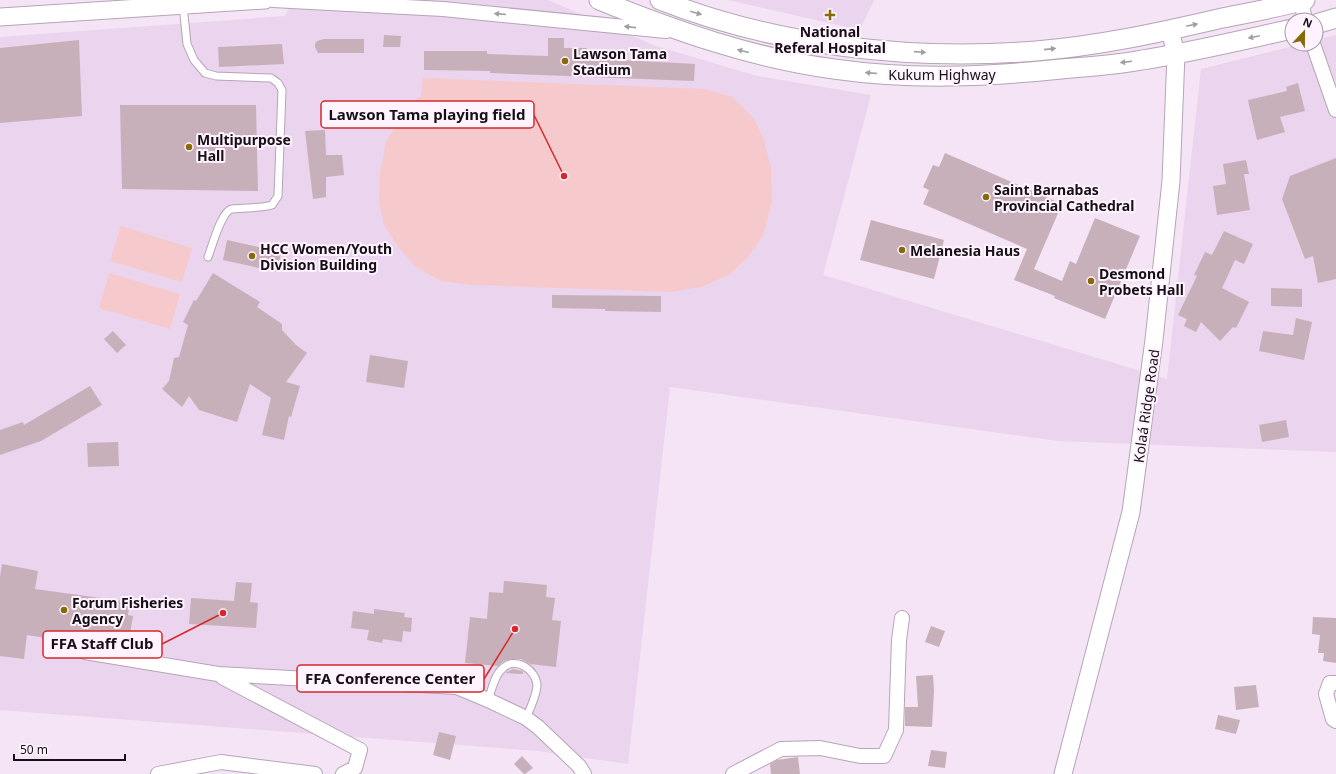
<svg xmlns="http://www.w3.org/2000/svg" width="1336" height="774" viewBox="0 0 1336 774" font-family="'Noto Sans',sans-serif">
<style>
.built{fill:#ebd4ed}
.green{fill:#f6cacd}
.building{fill:#c8b0bb}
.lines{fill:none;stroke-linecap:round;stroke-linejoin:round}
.service-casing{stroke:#b5a5b7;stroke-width:9}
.minor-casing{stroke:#b5a5b7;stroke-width:16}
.tertiary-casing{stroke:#b5a5b7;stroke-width:19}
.secondary-casing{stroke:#b5a5b7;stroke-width:21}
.service{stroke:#fff;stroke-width:7}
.minor{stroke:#fff;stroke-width:14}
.tertiary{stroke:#fff;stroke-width:17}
.secondary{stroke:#fff;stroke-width:19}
.oneway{fill:#a29fa2}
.poi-dot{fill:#886906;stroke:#fef3ff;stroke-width:1.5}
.labels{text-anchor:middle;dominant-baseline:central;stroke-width:4;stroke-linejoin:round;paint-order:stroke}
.poi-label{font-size:14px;font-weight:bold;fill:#161016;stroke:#fef3ff;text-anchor:start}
.street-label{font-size:14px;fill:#161016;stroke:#fef3ff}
.leader{fill:none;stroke:#d62828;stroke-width:1.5}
.callout-dot{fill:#d62828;stroke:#fef3ff;stroke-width:1.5}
.callout{fill:#fef3ff;stroke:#d62828;stroke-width:1.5}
.callout-label{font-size:15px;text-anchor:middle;font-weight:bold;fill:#161016}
</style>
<rect width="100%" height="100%" fill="#f5e3f6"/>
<!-- built -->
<path class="built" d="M293,0H548L656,46L757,76L871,95L823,275L1167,379L1201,69L1301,44H1316V40L1336,35V452L1058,441L670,387L628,764L538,751L0,710V37L285,16Z
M728,0H874L860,30Z"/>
<!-- green -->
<path class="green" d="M423,78L704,89L733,97L754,119L764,140L771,168L772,201L763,236L747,258L729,275L701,287L671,292L472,285L441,281L416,267L399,248L384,225L379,200L380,172L386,142L402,114L421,96Z
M121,226L192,248L182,282L110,261Z
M109,273L180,294L170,329L99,308Z"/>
<!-- building -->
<path class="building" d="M384,35L401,36L400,47H383Z
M548,38H564V48H587L586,58L695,64L694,81L490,73V71L424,70V51H487V54L548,56Z
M324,39H364V53H318L315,47V44L317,41Z
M79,40L82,116L0,123V48Z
M282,44L284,64L219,67L218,47Z
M1298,83L1305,111L1280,117L1285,132L1257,140L1248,100L1287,91L1286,87Z
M120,105H256L258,191L122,189Z
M325,130L326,155H342L344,175L326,177V197L313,199L305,131Z
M945,153L1062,204L1034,269L1062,281L1070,261L1076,264L1095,218L1140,236L1105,319L1054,298L1055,296L1014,280L1027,249L923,204L929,190L923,187L933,165L939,167Z
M1336,158V279L1318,283L1313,256L1305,259L1282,199L1290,176Z
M1246,160L1249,174H1244L1250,210L1217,215L1213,186L1226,184L1223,164Z
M871,220L944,240L934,279L860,260Z
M1224,231L1253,244L1244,264L1235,260L1222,288L1249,302L1236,328L1233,327L1220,341L1201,322L1196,332L1184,326L1187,319L1178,315L1197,276L1194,275L1205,252L1212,255Z
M227,240L281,252L277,272L223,260Z
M213,273L260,302L257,307L282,324V330L296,345L307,353L286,382L300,386L291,417L289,416L284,440L262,435L271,398L250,384L237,422L199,410L189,396L182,407L162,389L169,381L174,358L179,357L188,325L183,322L194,300L196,301Z
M1271,288L1302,289V307L1271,306Z
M552,295L661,296V312L605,311V309L552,308Z
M1296,318L1312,322L1304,360L1259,351L1263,331L1293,335Z
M113,331L126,345L117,353L104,339Z
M370,355L408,361L404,388L366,382Z
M90,386L102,405L41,441L0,455V430L23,422L24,425Z
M1286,420L1289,437L1262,442L1259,425Z
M118,442L119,466L88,467L87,443Z
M2,564L38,571L35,589L130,602L128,615L133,616L130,634L126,633L124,649L75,642L73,656L56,653L58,640L27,635L24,659L0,656V577Z
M504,581L547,585L546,597L555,598L552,620L561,621L556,667L530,664L521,659H513L504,661L498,666L465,663L470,617L487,619L489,592L503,593Z
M236,582L252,583L250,602L258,603L256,628L189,624L191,598L234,601Z
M374,609L405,613L404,617L412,618L411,632L403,631L402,642L383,639L382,643L367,640L369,630L351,628L353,611L374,614Z
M1313,617L1336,618V663L1323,661L1324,653H1318L1320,635L1312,634Z
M931,626L945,631L939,647L925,642Z
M513,669L522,671L523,672V674L505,673Z
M933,675L934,691L932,727L905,726V707H918L916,676Z
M1256,685L1259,707L1236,710L1234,687Z
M1218,715L1240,720L1236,734L1215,729Z
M439,732L456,736L450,760L433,755Z
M931,750L947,752L945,768L928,766Z
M522,756L533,768L525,774H524L514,764Z
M798,757L800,774H771L770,764L777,760Z"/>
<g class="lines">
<defs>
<path id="service" d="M183,5L187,44L194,60L205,73L216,76L271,78L278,83L282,90L278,196L272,205C258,209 245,207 232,209C221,211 212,247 208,257
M488,700C492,690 494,676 502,669C515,655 537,670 537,686C536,697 530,709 526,718"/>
<path id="minor" d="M273,0L443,9L666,31
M1301,1L1305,20
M1313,44L1336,110
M85,652L218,674L457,687L488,700L526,718L538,727L579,766L584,774
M222,677L360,750L355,768L343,774
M1336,683H1330L1326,694L1333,719L1336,721
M158,774L221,762L315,774
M733,774L781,749L820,748L860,756H884L896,730L899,640L902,618"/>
<path id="tertiary" d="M0,17L265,0
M1063,774L1131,512L1154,340L1171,181L1176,54L1170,30"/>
<path id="secondary" d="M599,0C676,31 752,58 834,69C910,80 985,77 1061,69C1088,67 1115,65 1142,60C1192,52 1242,40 1292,29
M660,0C777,46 910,61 1036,51C1097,46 1158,33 1218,19C1247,13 1276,8 1305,0
M1316,24L1336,18"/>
</defs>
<!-- service casing -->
<use href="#service" class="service-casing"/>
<!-- minor casing -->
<use href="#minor" class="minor-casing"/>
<!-- tertiary casing -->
<use href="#tertiary" class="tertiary-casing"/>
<!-- secondary casing -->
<use href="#secondary" class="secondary-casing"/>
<!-- service -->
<use href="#service" class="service"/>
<!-- minor -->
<use href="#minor" class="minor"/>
<!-- tertiary -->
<use href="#tertiary" class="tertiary"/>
<!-- secondary -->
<use href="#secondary" class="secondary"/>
</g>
<!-- one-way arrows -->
<defs><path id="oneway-solid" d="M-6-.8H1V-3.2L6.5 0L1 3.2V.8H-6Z"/></defs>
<g class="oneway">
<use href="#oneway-solid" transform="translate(696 13) rotate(16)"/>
<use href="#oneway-solid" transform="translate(500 14) rotate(-175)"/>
<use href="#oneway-solid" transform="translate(1192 25) rotate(-12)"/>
<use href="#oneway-solid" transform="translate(630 27) rotate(-174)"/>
<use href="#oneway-solid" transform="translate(1254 37) rotate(168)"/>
<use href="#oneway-solid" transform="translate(1050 49) rotate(-6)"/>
<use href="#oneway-solid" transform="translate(743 51) rotate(-166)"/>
<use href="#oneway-solid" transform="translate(920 52) rotate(4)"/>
<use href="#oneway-solid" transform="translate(1126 62) rotate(173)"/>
<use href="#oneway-solid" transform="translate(871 73) rotate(-175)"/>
</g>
<!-- markers -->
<g class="poi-dot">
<path d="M828 9h4v4h4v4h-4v4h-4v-4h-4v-4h4z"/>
<circle cx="565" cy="61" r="4"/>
<circle cx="189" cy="147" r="4"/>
<circle cx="986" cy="197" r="4"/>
<circle cx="902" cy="250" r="4"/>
<circle cx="252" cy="256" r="4"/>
<circle cx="1091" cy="281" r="4"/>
<circle cx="64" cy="610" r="4"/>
</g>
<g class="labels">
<!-- poi labels -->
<g class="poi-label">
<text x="830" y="31" text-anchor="middle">National<tspan x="830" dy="16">Referal Hospital</tspan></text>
<text x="573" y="53">Lawson Tama<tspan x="573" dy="16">Stadium</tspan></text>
<text x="197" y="139">Multipurpose<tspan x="197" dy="16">Hall</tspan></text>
<text x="994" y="189">Saint Barnabas<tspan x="994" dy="16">Provincial Cathedral</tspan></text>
<text x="260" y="248">HCC Women/Youth<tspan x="260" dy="16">Division Building</tspan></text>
<text x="910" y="250">Melanesia Haus</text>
<text x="1099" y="273">Desmond<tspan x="1099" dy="16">Probets Hall</tspan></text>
<text x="72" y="602">Forum Fisheries<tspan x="72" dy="16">Agency</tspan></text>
</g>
<!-- street labels -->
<g class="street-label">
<text x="942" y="74">Kukum Highway</text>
<text transform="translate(1146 406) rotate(-82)">Kolaá Ridge Road</text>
</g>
</g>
<!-- callouts -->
<path class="leader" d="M564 176L534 115M223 613L162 644M515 629L484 679"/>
<g class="callout-dot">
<circle cx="564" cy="176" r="4"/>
<circle cx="223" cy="613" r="4"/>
<circle cx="515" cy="629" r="4"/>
</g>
<g class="callout">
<rect x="321" y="101" width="213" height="27" rx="4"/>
<rect x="43" y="631" width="119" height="27" rx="4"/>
<rect x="297" y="665" width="187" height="27" rx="4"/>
</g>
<g class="callout-label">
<text x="427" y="120">Lawson Tama playing field</text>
<text x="102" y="649">FFA Staff Club</text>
<text x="390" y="684">FFA Conference Center</text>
</g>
<!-- north arrow -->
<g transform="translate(1304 32) rotate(22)"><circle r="19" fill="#fef3ff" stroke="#a198a2"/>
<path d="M0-3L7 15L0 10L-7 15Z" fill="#886906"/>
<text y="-6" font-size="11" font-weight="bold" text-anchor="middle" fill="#161016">N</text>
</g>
<!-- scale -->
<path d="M14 754v6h111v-6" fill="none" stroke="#161016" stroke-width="2"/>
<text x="20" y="754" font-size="12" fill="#161016" stroke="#fef3ff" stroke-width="3" paint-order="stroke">50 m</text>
</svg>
